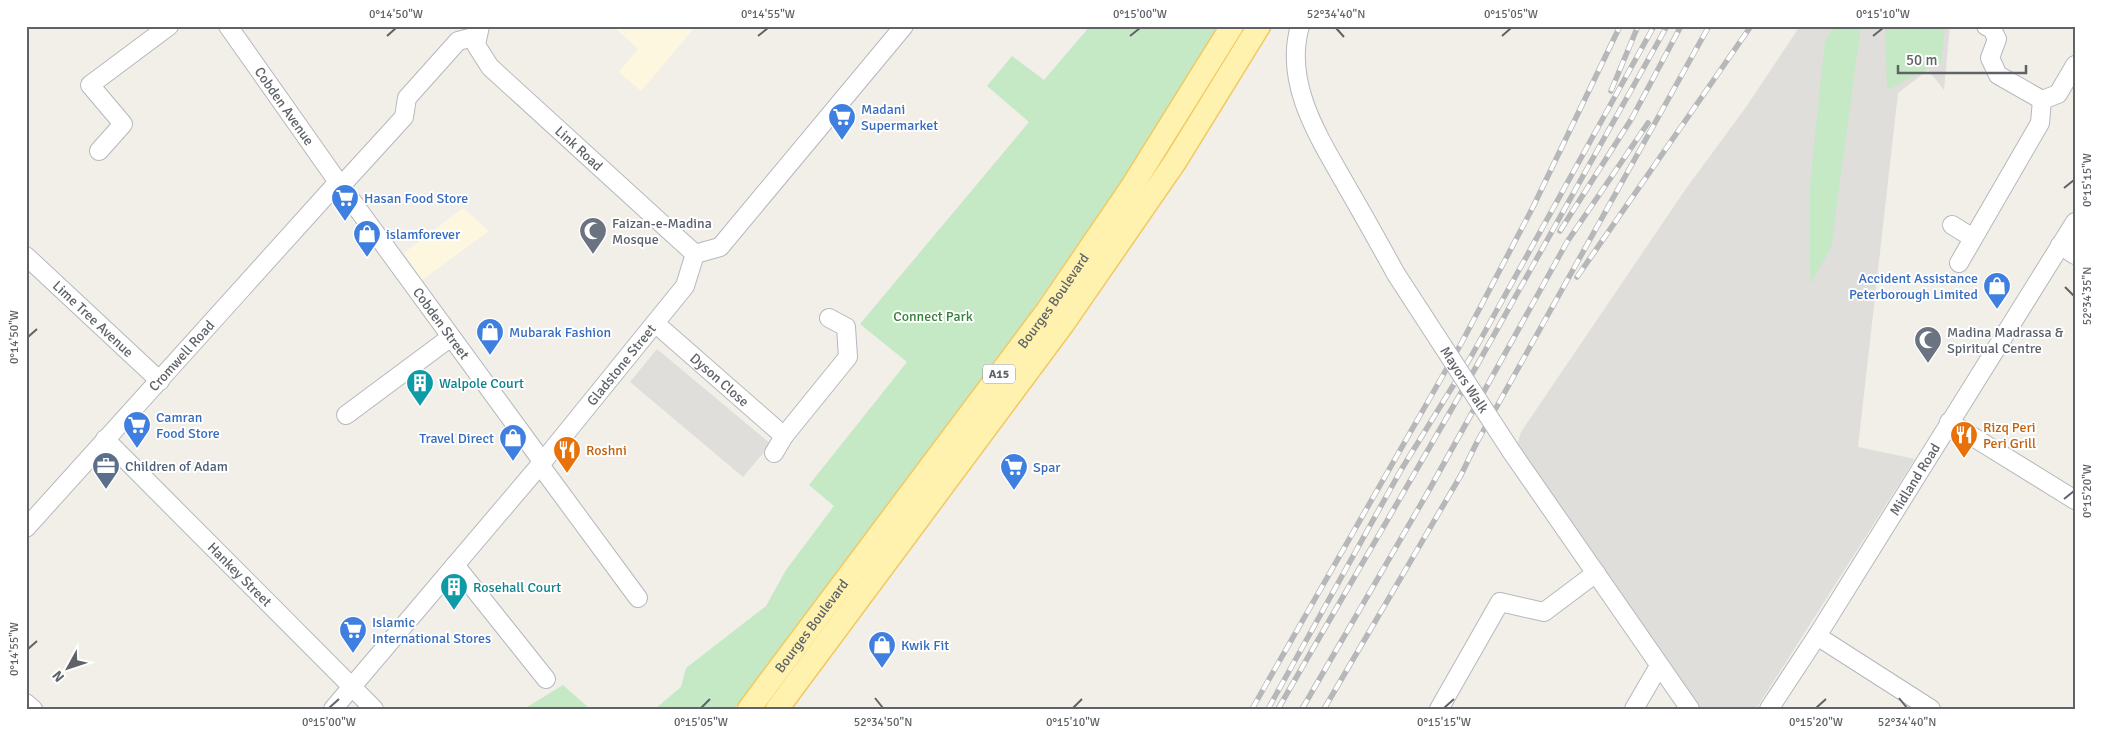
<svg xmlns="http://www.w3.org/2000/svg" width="2101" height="735" viewBox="0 0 2101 735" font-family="Signika,sans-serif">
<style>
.commercial{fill:#fef7e0}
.industrial{fill:#e0deda}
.green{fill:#c5e8c5}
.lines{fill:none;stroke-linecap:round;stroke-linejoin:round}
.minor-casing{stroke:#b5b8bc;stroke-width:20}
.major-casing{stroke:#f2c960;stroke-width:25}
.minor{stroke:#fff;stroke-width:18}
.major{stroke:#fff2af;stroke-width:22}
.rail-casing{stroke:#b6b7b8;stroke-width:5.5}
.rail{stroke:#fff;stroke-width:4;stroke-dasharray:11;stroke-linecap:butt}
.minor-bridge-casing{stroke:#b5b8bc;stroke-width:20;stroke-linecap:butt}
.minor-bridge{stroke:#fff;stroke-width:18}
.ticks{fill:none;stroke:#5f6368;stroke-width:2}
.labels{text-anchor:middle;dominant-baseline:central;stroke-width:4;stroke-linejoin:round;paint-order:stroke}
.shield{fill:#fff;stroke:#8f9295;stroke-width:1}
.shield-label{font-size:12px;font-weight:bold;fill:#5f6368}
.street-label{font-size:14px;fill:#5f6368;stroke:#fff}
.shop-label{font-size:14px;fill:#366cbe;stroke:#fff;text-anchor:start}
.worship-label{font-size:14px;fill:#5b616d;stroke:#fff;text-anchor:start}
.park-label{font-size:14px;fill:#348238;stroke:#fff}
.culture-label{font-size:14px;fill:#0d838f;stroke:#fff;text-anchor:start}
.food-label{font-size:14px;fill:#c56008;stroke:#fff;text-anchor:start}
.service-label{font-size:14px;fill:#4e5e75;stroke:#fff;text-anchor:start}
.neatline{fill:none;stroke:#5f6368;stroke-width:2}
.ticks-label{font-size:12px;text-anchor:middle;fill:#5f6368}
</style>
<rect width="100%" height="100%" fill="#f1efe8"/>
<!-- commercial -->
<path class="commercial" d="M613,26H696L641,91L619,72L638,49Z
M463,208L489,231L422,280L404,253Z"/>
<!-- industrial -->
<path class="industrial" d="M1800,26H1950L1944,90L1928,70L1898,93L1858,447L1915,459L1756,709H1684L1510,467L1521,432L1685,190L1746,107Z
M657,349L771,444L743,477L630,382Z"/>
<!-- green -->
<path class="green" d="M1090,26H1220L1133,164L1011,341L734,709H655L681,687L686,668L766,606L786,570L834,506L809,485L907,362L860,324L1029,122L987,86L1012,56L1044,80Z
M1834,26H1861L1831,248L1810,284V184L1825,40Z
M1885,26H1945L1941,62L1887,90Z
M563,685L590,709H524Z"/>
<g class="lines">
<defs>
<g id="minor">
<path id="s1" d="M228,26L338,182L542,461"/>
<path id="s2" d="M480,26L476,45L490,67L695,254"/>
<path d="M1300,26C1283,84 1320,139 1347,187C1364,216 1380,245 1396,274"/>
<path d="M1986,26L1992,29L1997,39L1990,58L1998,75L2042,100L2058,94L2075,65"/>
<path d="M99,151L123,124L90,85L169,26"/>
<path d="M341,186L404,117L407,98L458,41L477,36"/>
<path d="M1952,225L1973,238"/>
<path d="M2060,245L2075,255"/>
<path d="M695,254L720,247L904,26"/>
<path id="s3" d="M26,256L160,381"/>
<path d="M1959,263L2040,123L2042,100"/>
<path id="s4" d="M655,323L784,436L848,357L846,327L829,318"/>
<path d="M346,415L451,337"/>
<path d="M1949,422L2075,500"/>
<path id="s5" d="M105,439L374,709"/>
<path d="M1511,451L1690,709"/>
<path d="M774,453L784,436"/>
<path d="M540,465L638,598"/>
<path id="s6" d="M26,528L338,182"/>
<path d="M455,565L546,679"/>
<path d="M1817,636L1931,709"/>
<path d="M26,703L33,709"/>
<path id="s7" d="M333,709L540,465L655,323L685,286L695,254"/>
<path d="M1439,709L1500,602L1544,612L1596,573"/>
<path d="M1634,709L1659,666"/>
<path id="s8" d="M1769,709L1817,636L2075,222"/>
</g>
<g id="major">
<path id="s9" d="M749,709L1047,311L1131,188L1232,26"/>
<path d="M777,709L1063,324L1175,162L1259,26"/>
</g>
</defs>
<!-- minor casing -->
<use href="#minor" class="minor-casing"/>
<!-- major casing -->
<use href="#major" class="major-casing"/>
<!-- minor -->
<use href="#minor" class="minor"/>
<!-- major -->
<use href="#major" class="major"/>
<defs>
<path id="rail" d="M1611,91L1638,26
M1560,231L1632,118L1681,26
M1577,277L1751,26
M1252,709L1462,342L1533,207L1620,26
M1268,709L1401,470L1472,355L1654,26
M1278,709L1476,367L1667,26
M1302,709L1428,492L1567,242L1648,123
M1324,709L1461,475L1477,442L1709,26"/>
</defs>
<!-- rail casing -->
<use href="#rail" class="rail-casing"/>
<!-- rail -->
<use href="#rail" class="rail"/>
<defs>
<g id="minor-bridge">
<path id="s10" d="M1396,274L1511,451"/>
</g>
</defs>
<!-- minor-bridge casing -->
<use href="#minor-bridge" class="minor-bridge-casing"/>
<!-- minor-bridge -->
<use href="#minor-bridge" class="minor-bridge"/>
</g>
<!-- ticks -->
<path class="ticks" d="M1336,28L1344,37M387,36L396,28M758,36L768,28M1130,36L1140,28M1502,36L1511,28M1873,36L1883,28M2064,188L2074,180M2065,287L2074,296M28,337L37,329M2064,499L2074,491M28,649L37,641M875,698L883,708M1899,698L1907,708M329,708L339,699M701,708L710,699M1073,708L1082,699M1444,708L1454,699M1816,708L1826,699"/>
<!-- icons -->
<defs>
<symbol id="supermarket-pin" viewBox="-11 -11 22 30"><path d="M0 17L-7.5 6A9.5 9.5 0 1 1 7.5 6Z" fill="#3f7fe0" stroke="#fff"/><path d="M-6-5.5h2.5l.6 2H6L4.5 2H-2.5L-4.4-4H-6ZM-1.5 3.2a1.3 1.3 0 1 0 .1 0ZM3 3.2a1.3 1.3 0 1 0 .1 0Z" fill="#fff"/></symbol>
<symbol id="mosque-pin" viewBox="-11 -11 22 30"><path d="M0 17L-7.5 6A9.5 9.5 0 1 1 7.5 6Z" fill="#6b7280" stroke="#fff"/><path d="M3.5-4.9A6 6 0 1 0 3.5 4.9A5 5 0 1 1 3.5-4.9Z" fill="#fff"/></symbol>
<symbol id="shop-pin" viewBox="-11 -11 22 30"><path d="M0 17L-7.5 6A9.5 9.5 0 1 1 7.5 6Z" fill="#3f7fe0" stroke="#fff"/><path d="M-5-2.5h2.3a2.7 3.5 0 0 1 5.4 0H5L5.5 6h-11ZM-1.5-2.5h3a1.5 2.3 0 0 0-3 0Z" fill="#fff"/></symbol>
<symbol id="building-pin" viewBox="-11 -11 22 30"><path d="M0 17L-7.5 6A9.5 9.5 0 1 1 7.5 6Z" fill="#0f9aa8" stroke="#fff"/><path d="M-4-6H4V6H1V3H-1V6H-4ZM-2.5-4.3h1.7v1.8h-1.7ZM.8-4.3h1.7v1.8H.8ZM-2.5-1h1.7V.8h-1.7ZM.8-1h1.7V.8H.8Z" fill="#fff"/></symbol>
<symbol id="restaurant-pin" viewBox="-11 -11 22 30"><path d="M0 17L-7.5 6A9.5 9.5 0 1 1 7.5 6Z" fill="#e8710a" stroke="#fff"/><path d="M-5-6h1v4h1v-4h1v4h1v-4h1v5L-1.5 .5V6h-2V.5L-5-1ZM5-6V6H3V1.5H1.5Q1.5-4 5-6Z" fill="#fff"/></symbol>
<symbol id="office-pin" viewBox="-11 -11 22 30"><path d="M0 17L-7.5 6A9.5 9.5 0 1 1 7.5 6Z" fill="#5c6f8a" stroke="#fff"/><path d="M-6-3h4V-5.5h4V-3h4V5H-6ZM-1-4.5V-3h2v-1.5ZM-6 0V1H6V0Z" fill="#fff"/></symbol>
</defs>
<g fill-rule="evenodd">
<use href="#supermarket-pin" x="826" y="101" width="32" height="43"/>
<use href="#supermarket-pin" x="329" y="182" width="32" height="43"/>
<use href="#mosque-pin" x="577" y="215" width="32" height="43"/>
<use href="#shop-pin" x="351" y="218" width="32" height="43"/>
<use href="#shop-pin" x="1981" y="270" width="32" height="43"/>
<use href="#shop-pin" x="474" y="316" width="32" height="43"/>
<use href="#mosque-pin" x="1912" y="324" width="32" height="43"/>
<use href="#building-pin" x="404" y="367" width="32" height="43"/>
<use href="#supermarket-pin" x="121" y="409" width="32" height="43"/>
<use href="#restaurant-pin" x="1948" y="419" width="32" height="43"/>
<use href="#shop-pin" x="497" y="422" width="32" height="43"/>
<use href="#restaurant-pin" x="551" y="434" width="32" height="43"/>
<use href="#office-pin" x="90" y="450" width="32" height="43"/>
<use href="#supermarket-pin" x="998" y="451" width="32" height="43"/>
<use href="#building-pin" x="438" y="571" width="32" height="43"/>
<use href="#supermarket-pin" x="337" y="614" width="32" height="43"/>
<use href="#shop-pin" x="866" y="629" width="32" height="43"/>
</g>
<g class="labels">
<!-- shield labels -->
<rect class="shield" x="983" y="364.5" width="32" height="19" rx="4"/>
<g class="shield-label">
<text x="999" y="374">A15</text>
</g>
<!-- street labels -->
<g class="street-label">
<text stroke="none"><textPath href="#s1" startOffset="98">Cobden Avenue</textPath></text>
<text stroke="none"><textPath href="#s2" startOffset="166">Link Road</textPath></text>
<text stroke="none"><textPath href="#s9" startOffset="509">Bourges Boulevard</textPath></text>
<text stroke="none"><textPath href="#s3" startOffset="92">Lime Tree Avenue</textPath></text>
<text stroke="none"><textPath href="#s1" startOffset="366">Cobden Street</textPath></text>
<text stroke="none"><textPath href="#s6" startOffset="232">Cromwell Road</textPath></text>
<text stroke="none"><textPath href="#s7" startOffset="449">Gladstone Street</textPath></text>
<text stroke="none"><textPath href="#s4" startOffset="86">Dyson Close</textPath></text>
<text stroke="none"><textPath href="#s10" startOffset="126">Mayors Walk</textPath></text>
<text stroke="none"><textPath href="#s8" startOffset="272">Midland Road</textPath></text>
<text stroke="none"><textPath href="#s5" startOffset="191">Hankey Street</textPath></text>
<text stroke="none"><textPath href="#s9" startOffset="104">Bourges Boulevard</textPath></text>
</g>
<!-- shop labels -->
<g class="shop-label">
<text x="861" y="109">Madani<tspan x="861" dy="16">Supermarket</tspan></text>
<text x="364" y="198">Hasan Food Store</text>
<text x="386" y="234">islamforever</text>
<text x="1978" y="278" text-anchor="end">Accident Assistance<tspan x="1978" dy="16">Peterborough Limited</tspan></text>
<text x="509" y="332">Mubarak Fashion</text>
<text x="156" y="417">Camran<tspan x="156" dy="16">Food Store</tspan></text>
<text x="494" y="438" text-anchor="end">Travel Direct</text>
<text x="1033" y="467">Spar</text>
<text x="372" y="622">Islamic<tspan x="372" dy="16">International Stores</tspan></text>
<text x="901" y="645">Kwik Fit</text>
</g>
<!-- worship labels -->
<g class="worship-label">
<text x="612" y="223">Faizan-e-Madina<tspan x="612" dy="16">Mosque</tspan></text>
<text x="1947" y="332">Madina Madrassa &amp;<tspan x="1947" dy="16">Spiritual Centre</tspan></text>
</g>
<!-- park labels -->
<g class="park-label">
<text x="933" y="316">Connect Park</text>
</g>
<!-- culture labels -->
<g class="culture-label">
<text x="439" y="383">Walpole Court</text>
<text x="473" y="587">Rosehall Court</text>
</g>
<!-- food labels -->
<g class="food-label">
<text x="1983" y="427">Rizq Peri<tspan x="1983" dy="16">Peri Grill</tspan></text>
<text x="586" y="450">Roshni</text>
</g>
<!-- service labels -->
<g class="service-label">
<text x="125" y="466">Children of Adam</text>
</g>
</g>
<!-- border -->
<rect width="2101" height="735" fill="none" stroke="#ffffff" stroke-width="55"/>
<!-- north arrow -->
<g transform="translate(68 668) rotate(230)" stroke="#ffffff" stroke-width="4" paint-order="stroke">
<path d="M0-4L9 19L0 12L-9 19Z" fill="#5f6368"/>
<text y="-8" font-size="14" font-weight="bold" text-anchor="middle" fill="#5f6368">N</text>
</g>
<!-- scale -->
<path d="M1898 65v8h128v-8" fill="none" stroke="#5f6368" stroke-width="2.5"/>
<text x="1906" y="65" font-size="15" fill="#5f6368" stroke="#ffffff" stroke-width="4" paint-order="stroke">50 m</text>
<rect x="28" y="28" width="2046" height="680" class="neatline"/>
<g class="ticks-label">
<text x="396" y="18">0°14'50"W</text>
<text x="768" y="18">0°14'55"W</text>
<text x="1140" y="18">0°15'00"W</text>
<text x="1336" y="18">52°34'40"N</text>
<text x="1511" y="18">0°15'05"W</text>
<text x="1883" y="18">0°15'10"W</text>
<text transform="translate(2087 180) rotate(-90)" y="4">0°15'15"W</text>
<text transform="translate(2087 296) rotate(-90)" y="4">52°34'35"N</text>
<text transform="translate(14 337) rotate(-90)" y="4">0°14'50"W</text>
<text transform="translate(2087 491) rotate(-90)" y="4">0°15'20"W</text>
<text transform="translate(14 649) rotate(-90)" y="4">0°14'55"W</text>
<text x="329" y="726">0°15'00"W</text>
<text x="701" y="726">0°15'05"W</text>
<text x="883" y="726">52°34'50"N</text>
<text x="1073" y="726">0°15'10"W</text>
<text x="1444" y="726">0°15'15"W</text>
<text x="1816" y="726">0°15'20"W</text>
<text x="1907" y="726">52°34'40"N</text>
</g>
</svg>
